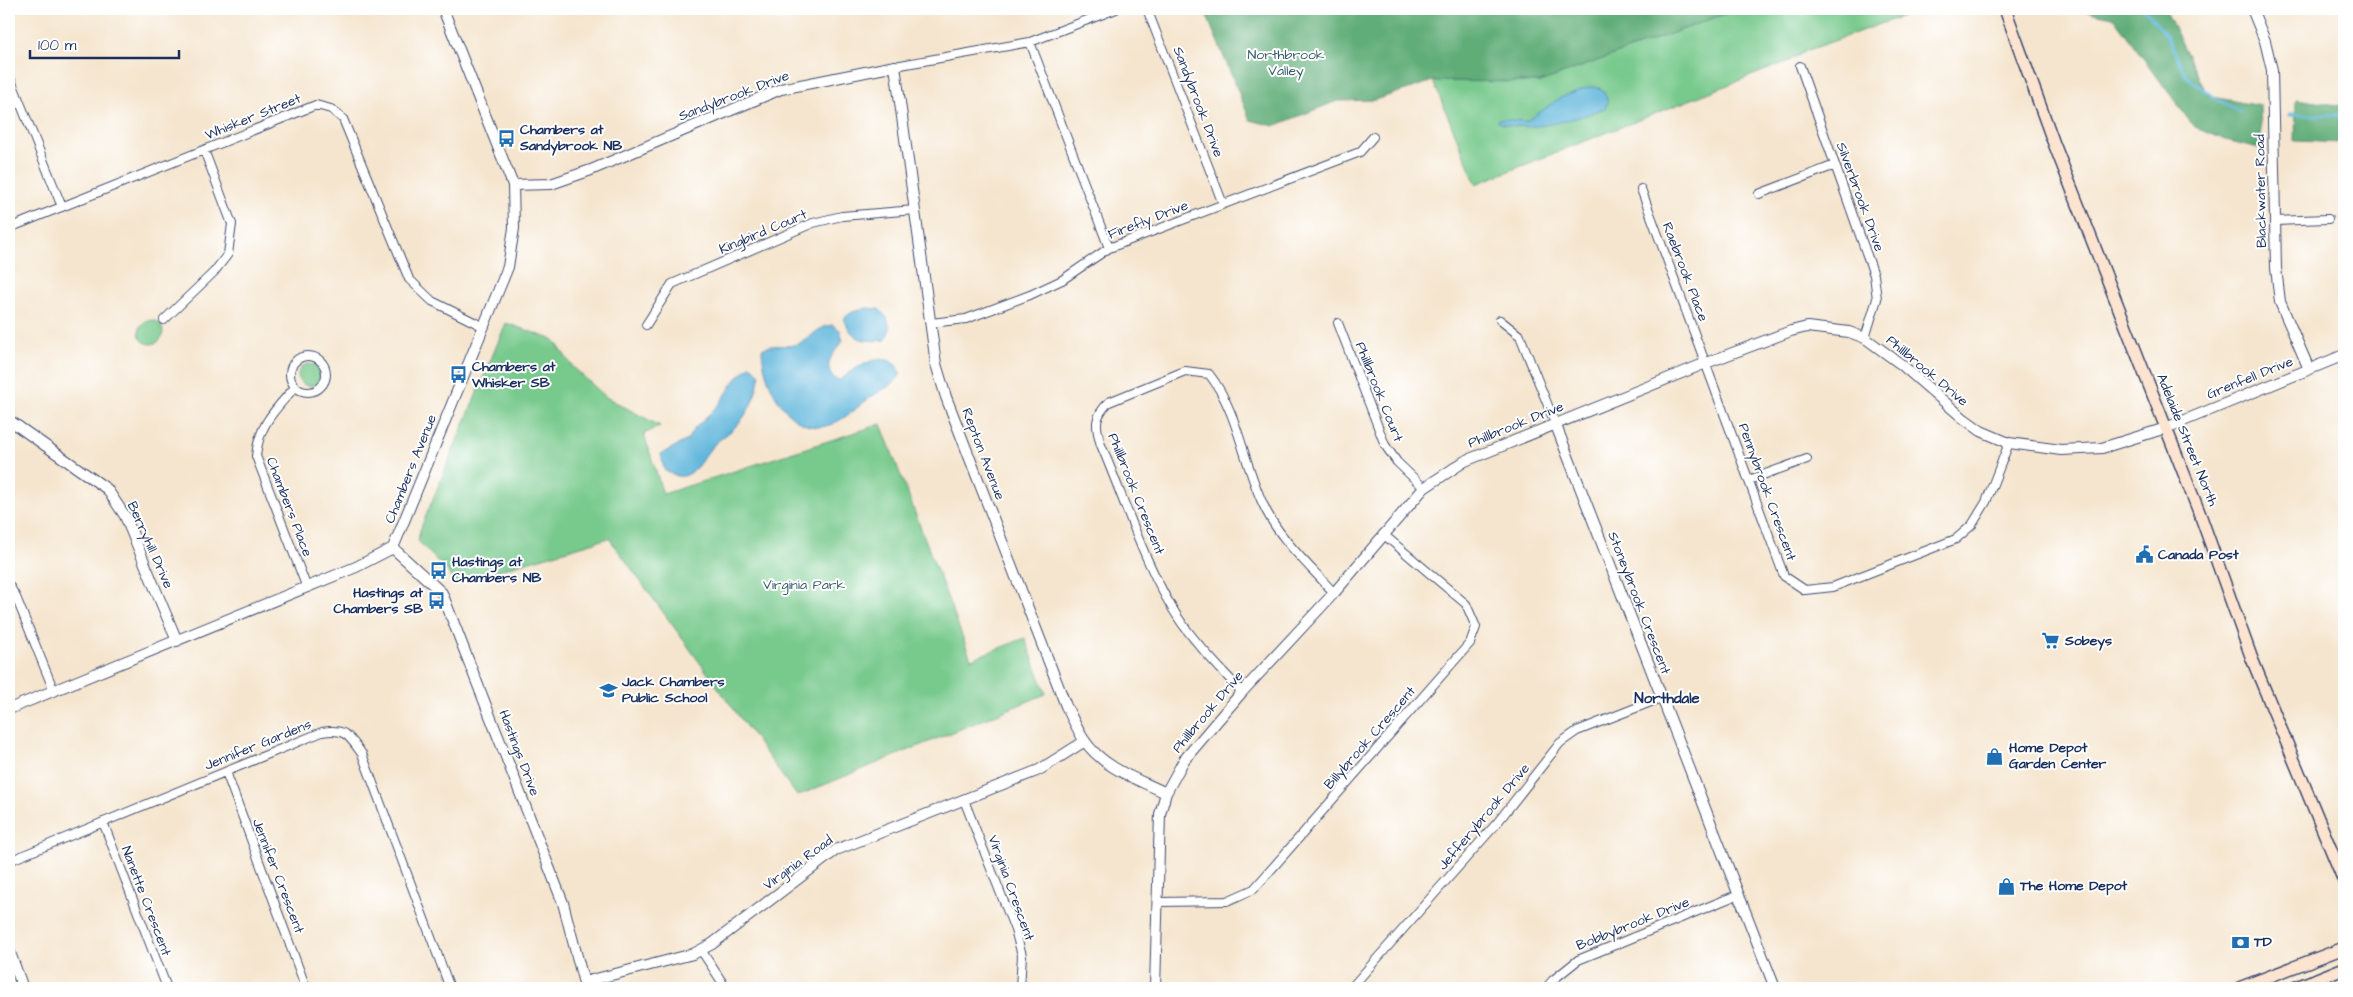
<svg xmlns="http://www.w3.org/2000/svg" width="2353" height="997" viewBox="0 0 2353 997" font-family="'Architects Daughter',sans-serif">
<style>
.green{fill:#77c98c;stroke:#497c75}
.forest{fill:#61ad78;stroke:#3e6e6b}
.water{fill:#5eb6db;stroke:#3c729c}
.lines{fill:none;stroke-linecap:round;stroke-linejoin:round}
.stream{stroke:#5eb6db;stroke-width:3}
.minor-casing{stroke:#3c4a6f;stroke-width:10}
.tertiary-casing{stroke:#3c4a6f;stroke-width:12}
.secondary-casing{stroke:#3c4a6f;stroke-width:14}
.minor{stroke:#fff;stroke-width:8}
.tertiary{stroke:#fff;stroke-width:10}
.secondary{stroke:#fde4d1;stroke-width:11}
.labels{text-anchor:middle;dominant-baseline:central;stroke-width:4;stroke-linejoin:round;paint-order:stroke}
.park-label{font-size:14px;fill:#375d6c;stroke:#fff}
.street-label{font-size:14px;fill:#1b2f5e;stroke:#fff}
.poi-label{font-size:14px;font-weight:bold;fill:#1b2f5e;stroke:#fff;text-anchor:start}
.neighbourhood-label{font-size:15px;font-weight:bold;fill:#1b2f5e;stroke:#fff}
</style>
<rect width="100%" height="100%" fill="#fff"/>
<filter id="ink" filterUnits="userSpaceOnUse"><feTurbulence type="fractalNoise" baseFrequency=".02" numOctaves="2"/><feDisplacementMap in="SourceGraphic" scale="10" xChannelSelector="R" yChannelSelector="G"/><feConvolveMatrix kernelMatrix="1 2 1 2 8 2 1 2 1" color-interpolation-filters="sRGB"/></filter>
<filter id="wash" filterUnits="userSpaceOnUse"><feTurbulence type="fractalNoise" baseFrequency=".0096" numOctaves="4" result="noise"/><feDisplacementMap in="SourceGraphic" scale="20" xChannelSelector="R" yChannelSelector="G"/><feGaussianBlur stdDeviation="1.12" result="paint"/><feColorMatrix in="noise" values="0 0 0 0 0 0 0 0 0 0 0 0 0 0 0 0 0 1.4 0 .05"/><feComposite in="paint" operator="in"/></filter>
<g filter="url(#wash)">
<rect width="100%" height="100%" fill="#f5e5ce"/>
<!-- green -->
<path class="green" d="M1738,9H1922L1806,51L1789,61L1476,184L1433,81L1540,82Z
M139 332a12 12 0 1 1 24 0a12 12 0 1 1-24 0Z
M506,323L554,340L573,367L606,397L660,426L644,434L663,494L881,424L971,659L1025,638L1046,694L797,796L609,538L455,583L448,572L418,541L420,530Z
M298 375a11 11 0 1 1 22 0a11 11 0 1 1-22 0Z"/>
<!-- forest -->
<path class="forest" d="M1204,9H1738L1540,82L1433,81L1375,100L1337,101L1274,126L1250,120Z
M2073,9H2165L2208,96L2260,106L2262,149L2226,140L2194,127L2113,17Z
M2296,99L2344,106V143L2295,141Z"/>
<!-- water -->
<path class="water" d="M1588,87C1601,86 1604,90 1608,102L1605,108C1577,119 1528,134 1498,122V119L1527,121L1560,98Z
M867,308L879,309L887,318L890,329L886,340C863,342 852,341 844,318L852,312Z
M832,325L840,330L843,341C833,354 823,363 833,378L840,380C852,370 879,350 895,364C897,366 899,371 901,374C893,387 880,390 868,399C855,409 842,422 826,426C788,435 762,380 762,349C772,343 783,347 794,345C809,342 815,327 832,325Z
M751,365L760,374C757,392 751,410 739,423C731,433 718,439 710,449C697,466 688,488 664,469L661,454L687,440L694,429L720,403L736,379Z"/>
<g class="lines">
<!-- stream -->
<path class="stream" d="M2144,9L2167,36L2186,76L2217,100L2241,112
M2290,115H2344"/>
</g>
</g>
<g filter="url(#ink)">
<g class="lines">
<defs>
<path id="minor" d="M1147,9L1223,204
M1030,42L1109,248
M895,66L1030,42L1116,9
M1800,66L1874,275L1877,299L1865,338
M9,75L62,207
M1641,189L1784,576L1805,590L1833,587L1956,539L1972,525L1986,502L2009,443
M1759,194L1835,165
M2276,221L2328,219
M9,228L316,105L331,109L343,119L409,279L432,301L484,327
M164,320L214,272L228,254L232,224L204,150
M1500,320L1520,336L1555,423
M931,323L966,319L1030,295L1062,280L1109,248L1360,152L1373,137
M1338,323L1385,445L1397,462L1424,488
M646,325L672,284L813,223L842,216L915,210
M290 374a18 18 0 1 1 36 0a18 18 0 1 1-36 0Z
M295,387C275,410 259,424 256,456L307,588
M1749,480L1807,459
M9,585L16,597L54,691
M1242,692C1221,669 1197,646 1179,619C1146,569 1125,501 1101,445C1095,425 1094,417 1109,402L1185,371L1209,374C1238,411 1243,462 1263,504C1278,538 1309,565 1334,593
M226,772L306,988
M964,800L1015,930L1022,955L1020,988
M103,822L167,988
M9,861L322,732C346,728 349,736 362,754L450,988
M1159,902L1227,901L1254,889L1470,643L1476,627L1466,604L1383,534
M701,950L722,982L724,988
M1351,988L1497,823L1560,743L1577,731L1661,698
M1546,988L1553,980L1578,960L1737,895"/>
<path id="tertiary" d="M2252,9L2265,41L2272,70L2276,268L2280,302L2309,369
M513,185L551,184L591,170L781,89L895,66L936,364L946,397L1066,706C1072,717 1077,729 1084,740C1103,768 1137,779 1166,793
M9,420L107,489L125,516L177,641
M1555,423L1775,988
M393,548L442,593L563,903L585,987
M9,709L356,567L393,548L508,267L514,228L513,185L443,9
M9,950L23,988
M584,982L693,954L712,944L836,850L1039,770L1085,741
M1155,988L1160,814L1166,793L1184,760L1242,692L1334,593L1424,488L1465,461L1706,363L1791,331L1807,327L1849,332L1865,338L1902,365L1963,418L1981,431L2009,443L2061,450L2102,448L2166,428L2344,355"/>
<path id="secondary" d="M2005,9L2053,141L2201,517L2252,659L2344,881
M2239,988L2344,948
M2294,988L2344,968"/>
</defs>
<!-- minor casing -->
<use href="#minor" class="minor-casing"/>
<!-- tertiary casing -->
<use href="#tertiary" class="tertiary-casing"/>
<!-- secondary casing -->
<use href="#secondary" class="secondary-casing"/>
<!-- minor -->
<use href="#minor" class="minor"/>
<!-- tertiary -->
<use href="#tertiary" class="tertiary"/>
<!-- secondary -->
<use href="#secondary" class="secondary"/>
</g>
</g>
<!-- icons -->
<defs>
<symbol id="bus-bare" viewBox="-9 -9 18 18"><path d="M-5-6H5V4H4V6H2V4H-2V6H-4V4H-5ZM-3.5-4V0h7V-4ZM-3.5 1.2v1.5H-2V1.2ZM2 1.2v1.5H3.5V1.2Z" fill="#1f6fb2" stroke="#fff" stroke-width="2.5" paint-order="stroke"/></symbol>
<symbol id="civic-bare" viewBox="-9 -9 18 18"><path d="M-.6-6.5H3V-4.5H.6V-3L4-1V1h2V6H-6V1h2V-1L-.6-3ZM-1.2 2.5V6h2.4V2.5Z" fill="#1f6fb2" stroke="#fff" stroke-width="2.5" paint-order="stroke"/></symbol>
<symbol id="supermarket-bare" viewBox="-9 -9 18 18"><path d="M-6-5.5h2.5l.6 2H6L4.5 2H-2.5L-4.4-4H-6ZM-1.5 3.2a1.3 1.3 0 1 0 .1 0ZM3 3.2a1.3 1.3 0 1 0 .1 0Z" fill="#1f6fb2" stroke="#fff" stroke-width="2.5" paint-order="stroke"/></symbol>
<symbol id="school-bare" viewBox="-9 -9 18 18"><path d="M0-5L7-2L0 1L-7-2ZM-4 1L0 2.5L4 1V4Q0 6-4 4Z" fill="#1f6fb2" stroke="#fff" stroke-width="2.5" paint-order="stroke"/></symbol>
<symbol id="shop-bare" viewBox="-9 -9 18 18"><path d="M-5-2.5h2.3a2.7 3.5 0 0 1 5.4 0H5L5.5 6h-11ZM-1.5-2.5h3a1.5 2.3 0 0 0-3 0Z" fill="#1f6fb2" stroke="#fff" stroke-width="2.5" paint-order="stroke"/></symbol>
<symbol id="bank-bare" viewBox="-9 -9 18 18"><path d="M-6-4H6V4H-6ZM0-2.3a2.3 2.3 0 1 0 0 4.6a2.3 2.3 0 1 0 0-4.6Z" fill="#1f6fb2" stroke="#fff" stroke-width="2.5" paint-order="stroke"/></symbol>
</defs>
<g fill-rule="evenodd">
<use href="#bus-bare" x="494" y="126" width="25" height="25"/>
<use href="#bus-bare" x="446" y="362" width="25" height="25"/>
<use href="#civic-bare" x="2132" y="542" width="25" height="25"/>
<use href="#bus-bare" x="426" y="558" width="25" height="25"/>
<use href="#bus-bare" x="424" y="588" width="25" height="25"/>
<use href="#supermarket-bare" x="2038" y="628" width="25" height="25"/>
<use href="#school-bare" x="596" y="678" width="25" height="25"/>
<use href="#shop-bare" x="1982" y="744" width="25" height="25"/>
<use href="#shop-bare" x="1994" y="874" width="25" height="25"/>
<use href="#bank-bare" x="2228" y="930" width="25" height="25"/>
</g>
<g class="labels">
<!-- park labels -->
<g class="park-label">
<text x="1286" y="55">Northbrook<tspan x="1286" dy="16">Valley</tspan></text>
<text x="804" y="585">Virginia Park</text>
</g>
<!-- street labels -->
<g class="street-label">
<text transform="translate(734 96) rotate(-21)">Sandybrook Drive</text>
<text transform="translate(1198 102) rotate(69)">Sandybrook Drive</text>
<text transform="translate(253 117) rotate(-22)">Whisker Street</text>
<text transform="translate(2261 191) rotate(-91)">Blackwater Road</text>
<text transform="translate(1860 197) rotate(70)">Silverbrook Drive</text>
<text transform="translate(1148 220) rotate(-21)">Firefly Drive</text>
<text transform="translate(763 232) rotate(-23)">Kingbird Court</text>
<text transform="translate(1685 272) rotate(69)">Raebrook Place</text>
<text transform="translate(1927 371) rotate(40)">Phillbrook Drive</text>
<text transform="translate(2250 378) rotate(-22)">Grenfell Drive</text>
<text transform="translate(1379 392) rotate(68)">Phillbrook Court</text>
<text transform="translate(1516 425) rotate(-22)">Phillbrook Drive</text>
<text transform="translate(2187 440) rotate(68)">Adelaide Street North</text>
<text transform="translate(983 454) rotate(69)">Repton Avenue</text>
<text transform="translate(411 469) rotate(-68)">Chambers Avenue</text>
<text transform="translate(1767 492) rotate(70)">Pennybrook Crescent</text>
<text transform="translate(1136 494) rotate(68)">Phillbrook Crescent</text>
<text transform="translate(289 507) rotate(69)">Chambers Place</text>
<text transform="translate(150 545) rotate(66)">Berryhill Drive</text>
<text transform="translate(1639 603) rotate(69)">Stoneybrook Crescent</text>
<text transform="translate(1208 712) rotate(-50)">Phillbrook Drive</text>
<text transform="translate(1370 738) rotate(-49)">Billybrook Crescent</text>
<text transform="translate(258 745) rotate(-22)">Jennifer Gardens</text>
<text transform="translate(519 753) rotate(69)">Hastings Drive</text>
<text transform="translate(1484 817) rotate(-50)">Jefferybrook Drive</text>
<text transform="translate(798 863) rotate(-36)">Virginia Road</text>
<text transform="translate(278 876) rotate(69)">Jennifer Crescent</text>
<text transform="translate(1011 888) rotate(70)">Virginia Crescent</text>
<text transform="translate(146 901) rotate(69)">Nanette Crescent</text>
<text transform="translate(1633 924) rotate(-22)">Bobbybrook Drive</text>
</g>
<!-- poi labels -->
<g class="poi-label">
<text x="520" y="130">Chambers at<tspan x="520" dy="16">Sandybrook NB</tspan></text>
<text x="472" y="367">Chambers at<tspan x="472" dy="16">Whisker SB</tspan></text>
<text x="2158" y="555">Canada Post</text>
<text x="452" y="562">Hastings at<tspan x="452" dy="16">Chambers NB</tspan></text>
<text x="423" y="593" text-anchor="end">Hastings at<tspan x="423" dy="16">Chambers SB</tspan></text>
<text x="2065" y="641">Sobeys</text>
<text x="622" y="682">Jack Chambers<tspan x="622" dy="16">Public School</tspan></text>
<text x="2009" y="748">Home Depot<tspan x="2009" dy="16">Garden Center</tspan></text>
<text x="2020" y="886">The Home Depot</text>
<text x="2254" y="942">TD</text>
</g>
<!-- neighbourhood labels -->
<g class="neighbourhood-label">
<text x="1667" y="698">Northdale</text>
</g>
</g>
<!-- margin -->
<rect width="2353" height="997" fill="none" stroke="#fff" stroke-width="30"/>
<!-- scale -->
<path d="M30 50v8h149v-8" fill="none" stroke="#1b2f5e" stroke-width="2.5"/>
<text x="38" y="50" font-size="15" fill="#1b2f5e" stroke="#ffffff" stroke-width="4" paint-order="stroke">100 m</text>
</svg>
